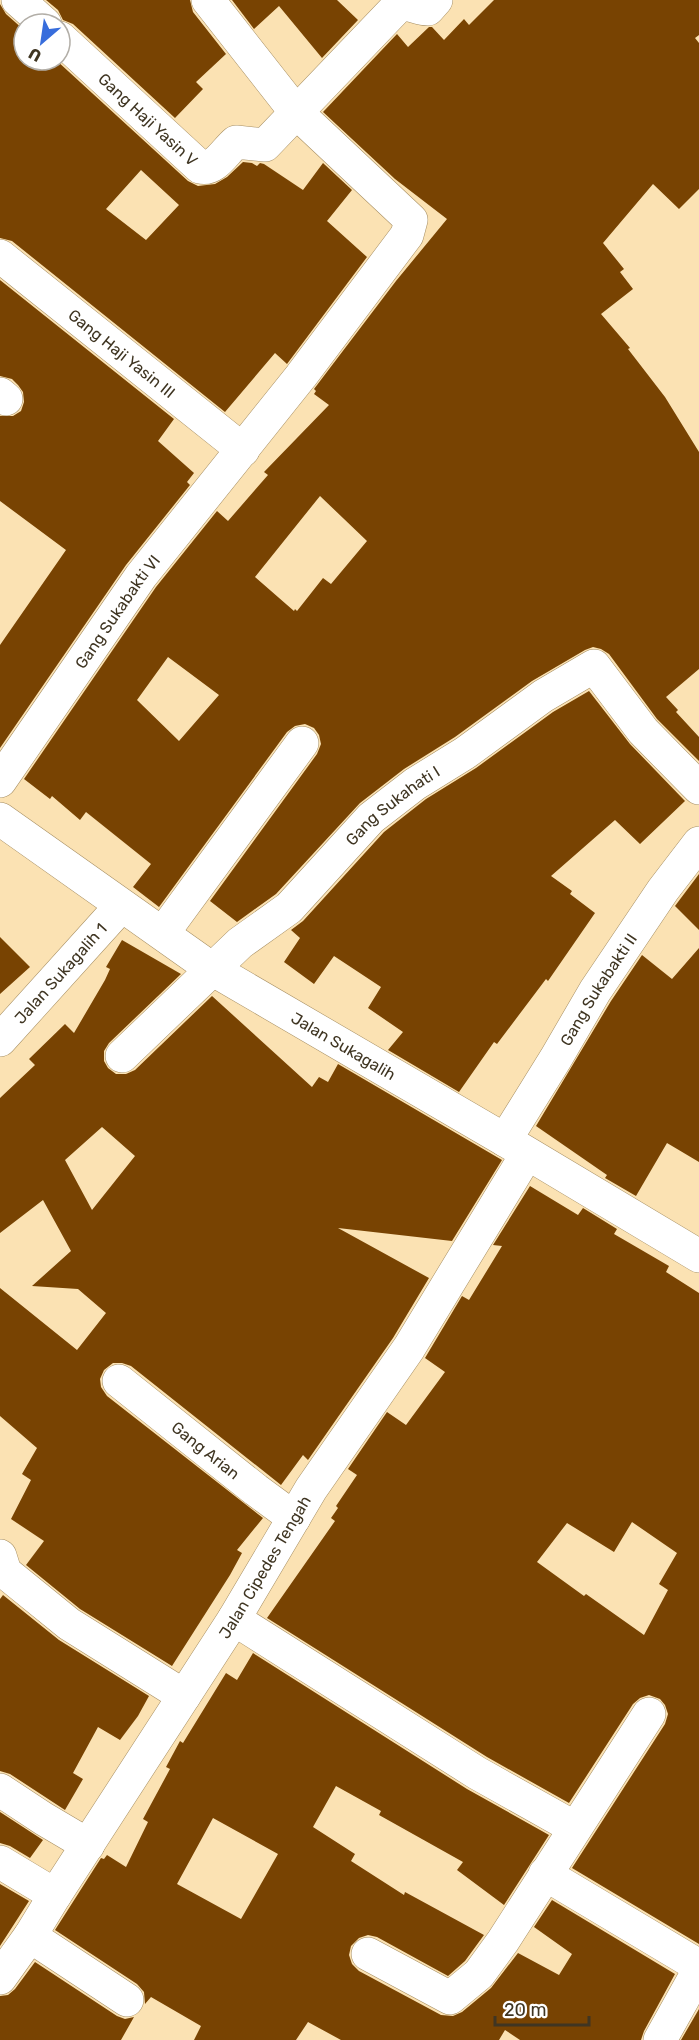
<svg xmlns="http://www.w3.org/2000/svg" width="699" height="2040" viewBox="0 0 699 2040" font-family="Rubik,sans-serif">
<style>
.building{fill:#784302;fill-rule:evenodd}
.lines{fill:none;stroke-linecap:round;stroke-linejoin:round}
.street-casing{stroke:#a78f63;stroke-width:34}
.secondary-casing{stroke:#a78f63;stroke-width:34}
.street{stroke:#fff;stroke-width:33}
.secondary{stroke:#fff;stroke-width:33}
.labels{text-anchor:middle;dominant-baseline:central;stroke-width:6;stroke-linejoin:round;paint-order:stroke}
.street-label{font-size:16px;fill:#3f3522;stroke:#fff}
</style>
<rect width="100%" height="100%" fill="#fbe2b3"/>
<!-- building -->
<path class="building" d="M46,0H190L193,12L226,54L196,82L203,89L175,118L73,24L63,20L58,10Z
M232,0H337L358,20L322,58L279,6L254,29Z
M494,0H699V35L695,38L699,43V189L679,209L653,184L603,243L624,269L620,272L633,289L601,314L630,348L628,349L665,397L699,452V669L666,697L678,710L676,712L699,737V761L657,719L609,654L601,649L593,647L585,650L532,681L455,737L404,769L360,803L276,894L237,922L210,901L317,754L321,744L319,735L314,728L305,724L295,726L287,732L159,907L133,887L151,864L86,812L80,820L52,796L50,799L24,779L156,587L217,511L228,521L268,475L264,472L329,405L314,394L316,391L314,389L396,281L447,219L395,179L323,112L397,34L408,47L429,27H432L444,40L464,19L469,25ZM320,496L367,541L331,584L323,578L297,611L295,609L294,611L255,577ZM168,657L219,695L179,741L137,700Z
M0,4L6,14L24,30V60H56L188,181L198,186L215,184L227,177L243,162L252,163L257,166L260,163L264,164L303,190L323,163L352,190L327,221L367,257L287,364L275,353L225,412L12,241L0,238ZM141,170L179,205L146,240L106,209Z
M0,280L174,419L158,441L194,473L187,482L190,485L126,565L0,748V645L66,550L0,501V416H13L21,411L24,402L23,392L18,385L12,379L0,376Z
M589,691L630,744L685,801L640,844L615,820L551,876L572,891L570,894L595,913L548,981L546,979L497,1044L494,1042L459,1092L388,1050L403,1032L368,1008L381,987L334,956L314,984L284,962L300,938L291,930L303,921L384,832L426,799L476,768L553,712Z
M699,874V930L675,906Z
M0,937L30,967L0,994Z
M122,940L181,974L109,1043L104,1051V1061L108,1068L116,1074H126L135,1070L212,996L312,1087L319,1077L328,1082L338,1064L502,1160L452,1241L338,1228L429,1278L393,1338L308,1460L303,1455L281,1485L131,1366L122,1363H113L104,1370L100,1379L101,1387L107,1396L263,1518L237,1550L242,1553L230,1575L172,1666L80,1609L26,1565L44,1541L11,1519L31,1480L22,1474L37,1448L0,1416V1288L77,1350L106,1313L78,1289L32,1286L71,1251L43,1200L0,1233V1098L35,1065L29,1059L65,1024L74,1033L105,980L110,969L106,967ZM102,1127L135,1156L92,1210L65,1160Z
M699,948V1162L667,1143L636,1196L605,1178L607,1175L536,1126L611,1001L642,955L672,979Z
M530,1186L578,1215L583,1208L617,1229L614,1234L669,1266L666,1272L699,1293V1944L572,1868L665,1724L668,1714L665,1705L660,1699L649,1695L640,1698L633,1704L569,1803L487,1757L267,1618L335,1521L331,1518L338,1508L336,1506L357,1475L348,1469L387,1412L406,1425L445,1372L425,1358L462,1296L469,1300L502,1246L493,1245ZM632,1522L677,1553L659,1584L668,1590L644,1635L586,1594L584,1596L537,1562L567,1523L614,1552Z
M3,1595L59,1640L149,1696L138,1716L120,1740L98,1727L73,1773L83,1779L65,1810L10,1774L0,1771V1599Z
M253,1653L467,1789L549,1835L504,1905L457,1870L463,1862L379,1815L381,1811L336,1786L313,1827L355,1854L351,1861L404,1895L405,1892L484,1935L465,1961L448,1976L377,1937L368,1935L359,1938L351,1946L349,1955L352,1964L359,1971L441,2015L453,2016L462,2012L491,1988L518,1953L559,1975L572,1954L534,1927L552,1900L675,1974L644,2031L641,2040H520L505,2030L499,2040H341L308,2022L296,2040H194L201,2026L151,1997L145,2004L144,1992L137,1984L55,1930L101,1858L104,1859L107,1855L126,1867L148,1822L143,1819L170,1769L166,1767L180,1741L183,1743L226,1673L237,1680ZM213,1818L278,1854L241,1919L177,1884Z
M0,1812L43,1840L30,1858L10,1846L0,1843Z
M0,1884L29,1901L0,1946Z
M35,1962L117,2016L125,2019L134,2017L121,2040H0V1996L8,1995L15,1989Z
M699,2009V2040H681Z"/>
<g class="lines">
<defs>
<g id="street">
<path d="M18,0L45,24"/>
<path id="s1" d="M60,38L200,167C215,171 225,151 236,142L265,145L400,4C410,3 418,9 428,9L436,0"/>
<path id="s2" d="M0,256L243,450"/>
<path d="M0,394L6,399"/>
<path id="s3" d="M0,781L141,576L301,376L407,235L411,220L295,111L208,0"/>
<path d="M163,933L302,743"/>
<path id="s4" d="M0,1040L121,906"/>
<path id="s5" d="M122,1056L240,943L289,908L371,818L415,784L465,753L543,696L594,666L643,731L699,788"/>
<path id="s6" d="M505,1140L556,1058L595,991L663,890L699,843"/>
<path id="s7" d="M119,1381L256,1490L294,1518"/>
<path d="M0,1556L5,1572L69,1624L184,1696"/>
<path d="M234,1619L477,1773L575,1828"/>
<path d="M0,1790L44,1819L88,1845"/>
<path d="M0,1862L55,1895"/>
<path d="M545,1874L699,1966"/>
<path d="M30,1936L127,2000"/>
<path d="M368,1954L450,1998L479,1974L503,1941L649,1714"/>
<path id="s8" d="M0,1978L30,1936L55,1895L234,1619L311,1489L409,1348L527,1154"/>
<path d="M660,2040L699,1970"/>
</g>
<g id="secondary">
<path id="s9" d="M0,819L212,969L505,1140L699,1256"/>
</g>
</defs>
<!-- street casing -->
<use href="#street" class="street-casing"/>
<!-- secondary casing -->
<use href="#secondary" class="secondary-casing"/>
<!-- street -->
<use href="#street" class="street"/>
<!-- secondary -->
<use href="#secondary" class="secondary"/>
</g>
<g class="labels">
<!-- street labels -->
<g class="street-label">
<text stroke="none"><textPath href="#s1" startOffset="120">Gang Haji Yasin V</textPath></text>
<text stroke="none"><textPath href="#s2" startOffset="156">Gang Haji Yasin III</textPath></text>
<text stroke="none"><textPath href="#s3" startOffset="206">Gang Sukabakti VI</textPath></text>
<text stroke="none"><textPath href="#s5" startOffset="370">Gang Sukahati I</textPath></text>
<text stroke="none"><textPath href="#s4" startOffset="90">Jalan Sukagalih 1</textPath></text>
<text stroke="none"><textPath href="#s6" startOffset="177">Gang Sukabakti II</textPath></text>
<text stroke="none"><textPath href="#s9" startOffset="412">Jalan Sukagalih</textPath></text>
<text stroke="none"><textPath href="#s7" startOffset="111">Gang Arian</textPath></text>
<text stroke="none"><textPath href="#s8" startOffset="489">Jalan Cipedes Tengah</textPath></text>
</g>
</g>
<!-- north arrow -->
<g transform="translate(42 42) rotate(209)"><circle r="28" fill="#ffffff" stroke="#b2aea7" stroke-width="1.5"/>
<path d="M0-4.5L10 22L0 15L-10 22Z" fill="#376ddc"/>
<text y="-9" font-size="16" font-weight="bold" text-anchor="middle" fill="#3f3522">U</text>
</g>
<!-- scale -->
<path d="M495 2016v9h94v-9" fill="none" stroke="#3f3522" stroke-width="3"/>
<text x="504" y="2016" font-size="18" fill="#3f3522" stroke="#ffffff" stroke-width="4.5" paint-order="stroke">20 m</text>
</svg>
